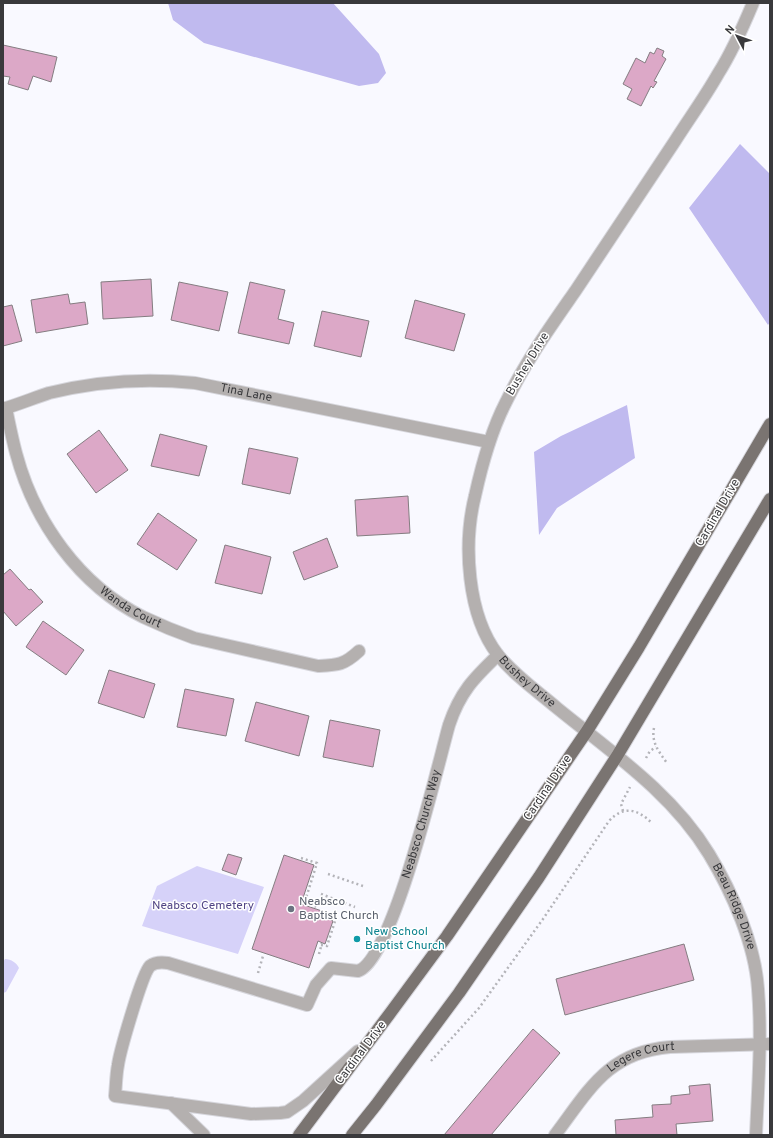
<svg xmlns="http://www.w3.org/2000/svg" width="773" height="1138" viewBox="0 0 773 1138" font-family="Overpass,sans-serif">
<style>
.green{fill:#d6d2f9}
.forest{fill:#c0baef}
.building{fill:#dca8c7;stroke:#847d81}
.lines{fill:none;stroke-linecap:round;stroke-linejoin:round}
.minor-casing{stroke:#d6d6dc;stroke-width:14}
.major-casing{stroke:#d6d6dc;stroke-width:14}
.path{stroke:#b4b4b9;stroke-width:2.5;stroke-dasharray:2 3;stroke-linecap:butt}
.minor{stroke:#b4b0af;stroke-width:12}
.major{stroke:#7a7471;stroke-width:12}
.worship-dot{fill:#6b7280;stroke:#fff;stroke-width:1.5}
.culture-dot{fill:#0f9aa8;stroke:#fff;stroke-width:1.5}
.labels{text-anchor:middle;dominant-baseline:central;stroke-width:3;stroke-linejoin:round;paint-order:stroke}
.street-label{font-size:12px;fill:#39393c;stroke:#fff}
.worship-label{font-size:12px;fill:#5b616d;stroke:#fff;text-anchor:start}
.park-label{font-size:12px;fill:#514585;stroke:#fff}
.culture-label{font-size:12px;fill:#0d838f;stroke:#fff;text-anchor:start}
</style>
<rect width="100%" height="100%" fill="#f9f9ff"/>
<!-- green -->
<path class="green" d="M197,866L264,887L238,954L142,926L157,886Z
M5,959C11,959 17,963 19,968L6,992L3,993V962Z"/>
<!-- forest -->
<path class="forest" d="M168,3H333L379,54L386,73L378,83L359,86L204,43L173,20Z
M740,144L770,174V322L768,325L689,208Z
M627,405L635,458L557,508L539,535L534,452L561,436Z"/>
<!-- building -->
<path class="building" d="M3,45L57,57L51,82L33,76L28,90L8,84L10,77L3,76Z
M657,48L664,51L662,56L666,59L654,81L657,82L653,88L651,86L641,106L627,99L632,89L623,84L636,58L645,63L650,52L654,54Z
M151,279L153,316L103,319L101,282Z
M179,282L228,292L219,331L171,320Z
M250,282L285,290L278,319L294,323L289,344L238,333Z
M68,294L70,304L85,302L88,324L36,333L31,300Z
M415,300L465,314L454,351L405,338Z
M12,305L22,341L3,346V307Z
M322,311L369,321L361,357L314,346Z
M99,430L128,470L96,493L67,454Z
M160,434L207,446L199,476L151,466Z
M249,448L298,458L290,494L242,484Z
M408,496L410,533L357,536L355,500Z
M158,513L197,540L177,570L137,544Z
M327,538L338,567L304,580L293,552Z
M225,545L271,557L262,594L215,583Z
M10,569L29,590L31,589L43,602L16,626L3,611V575Z
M43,621L84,650L66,675L26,647Z
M109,670L155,684L144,718L98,703Z
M185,689L234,699L226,736L177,727Z
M256,702L309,716L299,756L245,741Z
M330,720L380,730L373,767L323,757Z
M228,854L242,858L236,875L222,870Z
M284,855L314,865L301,904L331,914L329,919L333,921L325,944L318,941L309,968L252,949Z
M684,944L694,980L565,1015L556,979Z
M533,1029L560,1053L491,1135H444Z
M710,1084L713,1121L676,1124L677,1135H616L615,1120L653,1117L652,1105L671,1104V1096L690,1094L689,1086Z"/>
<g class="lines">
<defs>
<g id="minor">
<path id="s1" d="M753,3C743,27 732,52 718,74C705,97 689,119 675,141C642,191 609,240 576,290C551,326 525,362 506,402C491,431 482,464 475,496C463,544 467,615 498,655C515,676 537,691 557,708C611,752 672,793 709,854C732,892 755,944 758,989C762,1038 758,1087 756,1135"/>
<path id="s2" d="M6,408C9,423 12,438 16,453C34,521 79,585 143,617C160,625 177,632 194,638L318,666C338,665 344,665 359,651"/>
<path id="s3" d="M3,409C19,404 34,398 49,393C97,381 147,378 195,383L489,442"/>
<path id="s4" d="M358,1051L303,1101L287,1112L280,1113L251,1114L115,1096C116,1086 116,1075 118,1065C120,1051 142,974 150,966C155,962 161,962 168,963L307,1005L316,985L331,968L358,971C393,960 438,764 449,725C460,692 474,678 498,655"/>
<path d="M171,1103L204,1135"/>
<path id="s5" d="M555,1135C589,1090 608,1052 670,1047L770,1044"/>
</g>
<path id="major" d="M299,1135L391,1012L447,936L587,731L639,647L770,424
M352,1135L376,1105L459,993L539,877L617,756L770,499"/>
</defs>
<!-- minor casing -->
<use href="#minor" class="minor-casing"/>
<!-- major casing -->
<use href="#major" class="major-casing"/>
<!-- path -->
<path class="path" d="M654,728C651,742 659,752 667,763
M646,758L650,751L656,747
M623,811L621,804L630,787
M301,858L317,863L306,898
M328,874L363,886
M321,894L355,907
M303,897L316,907
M321,945L327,946L337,915
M319,954L322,943
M258,973L263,956
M431,1061L479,1008L543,919L609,821C624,805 637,809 652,823"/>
<!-- minor -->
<use href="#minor" class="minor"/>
<!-- major -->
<use href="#major" class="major"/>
</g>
<!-- markers -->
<circle class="worship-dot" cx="291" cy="909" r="4"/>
<circle class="culture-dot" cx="357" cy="939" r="4"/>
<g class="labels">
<!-- street labels -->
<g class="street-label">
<text transform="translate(528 364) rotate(-59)">Bushey Drive</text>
<text stroke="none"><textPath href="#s3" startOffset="248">Tina Lane</textPath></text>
<text transform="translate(718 513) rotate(-60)">Cardinal Drive</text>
<text stroke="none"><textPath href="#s2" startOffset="244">Wanda Court</textPath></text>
<text stroke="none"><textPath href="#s1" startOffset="774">Bushey Drive</textPath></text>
<text transform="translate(548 788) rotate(-56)">Cardinal Drive</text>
<text stroke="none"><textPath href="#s4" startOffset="801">Neabsco Church Way</textPath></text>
<text stroke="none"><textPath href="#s1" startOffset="1084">Beau Ridge Drive</textPath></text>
<text transform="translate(361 1053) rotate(-53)">Cardinal Drive</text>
<text stroke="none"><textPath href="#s5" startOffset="120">Legere Court</textPath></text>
</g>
<!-- worship labels -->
<g class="worship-label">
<text x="299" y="902">Neabsco<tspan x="299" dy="14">Baptist Church</tspan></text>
</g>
<!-- park labels -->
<g class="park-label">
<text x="203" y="906">Neabsco Cemetery</text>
</g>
<!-- culture labels -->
<g class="culture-label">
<text x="365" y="932">New School<tspan x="365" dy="14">Baptist Church</tspan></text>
</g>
</g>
<!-- border -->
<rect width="773" height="1138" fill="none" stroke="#39393c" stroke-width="8"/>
<!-- north arrow -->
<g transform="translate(737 36) rotate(311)" stroke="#ffffff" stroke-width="3" paint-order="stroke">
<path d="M0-3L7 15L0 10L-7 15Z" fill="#39393c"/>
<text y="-6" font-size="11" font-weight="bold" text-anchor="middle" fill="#39393c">N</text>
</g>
</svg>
